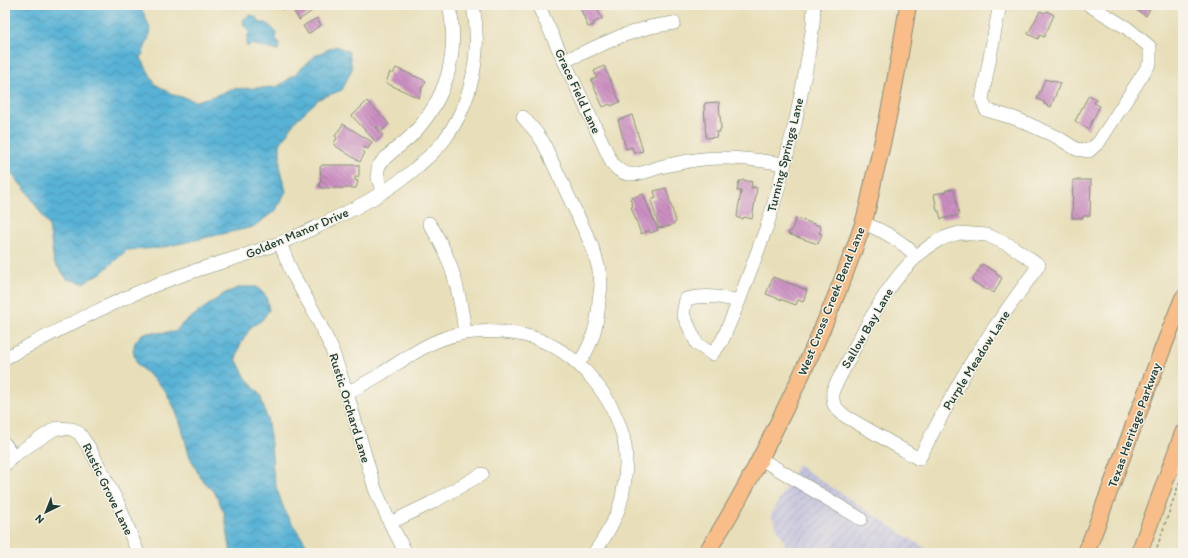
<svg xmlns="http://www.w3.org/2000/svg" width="1188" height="558" viewBox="0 0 1188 558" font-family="Itim,sans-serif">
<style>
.industrial{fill:url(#industrial-furrows)}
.water{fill:url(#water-waves);stroke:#3c7885}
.building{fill:url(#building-back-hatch)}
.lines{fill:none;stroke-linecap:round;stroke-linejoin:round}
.minor-casing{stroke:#848e77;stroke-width:14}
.major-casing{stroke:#848e77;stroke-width:18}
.path{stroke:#848e77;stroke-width:1.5;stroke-dasharray:3 3;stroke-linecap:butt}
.minor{stroke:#fff;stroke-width:13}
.major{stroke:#f8bd89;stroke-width:16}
.labels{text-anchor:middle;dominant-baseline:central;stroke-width:3;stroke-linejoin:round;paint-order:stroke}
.street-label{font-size:13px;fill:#1f3d34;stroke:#f7f3e8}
</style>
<defs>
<pattern id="industrial-furrows" width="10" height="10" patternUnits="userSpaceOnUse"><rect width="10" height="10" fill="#c2c1dc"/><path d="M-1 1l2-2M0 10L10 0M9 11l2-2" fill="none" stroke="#9d9eb3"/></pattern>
<pattern id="water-waves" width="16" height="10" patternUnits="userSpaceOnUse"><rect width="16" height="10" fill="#59b2d6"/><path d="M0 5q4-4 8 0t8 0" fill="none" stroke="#4992ae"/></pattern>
<pattern id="building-back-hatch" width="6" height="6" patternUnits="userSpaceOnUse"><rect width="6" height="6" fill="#cc8fc2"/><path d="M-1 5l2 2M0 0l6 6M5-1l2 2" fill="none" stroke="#a5769e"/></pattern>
</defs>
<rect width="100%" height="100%" fill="#f7f3e8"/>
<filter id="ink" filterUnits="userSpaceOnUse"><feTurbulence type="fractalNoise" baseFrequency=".025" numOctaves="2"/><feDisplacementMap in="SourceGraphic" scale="8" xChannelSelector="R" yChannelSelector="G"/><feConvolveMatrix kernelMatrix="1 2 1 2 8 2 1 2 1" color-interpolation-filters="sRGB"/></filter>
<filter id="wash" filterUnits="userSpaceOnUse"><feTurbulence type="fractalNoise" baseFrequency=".012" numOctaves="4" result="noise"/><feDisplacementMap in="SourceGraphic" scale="16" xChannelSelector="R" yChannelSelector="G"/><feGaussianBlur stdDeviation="0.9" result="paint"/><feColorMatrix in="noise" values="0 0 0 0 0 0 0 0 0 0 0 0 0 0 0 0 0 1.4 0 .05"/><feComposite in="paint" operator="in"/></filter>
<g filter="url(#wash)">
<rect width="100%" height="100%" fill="#e8dfba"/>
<!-- industrial -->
<path class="industrial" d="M798,465L932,553H789L771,515Z"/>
<!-- water -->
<path class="water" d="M5,5H137L143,12L151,31L141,58L155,84L174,95L196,101L214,96L231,89L277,87L293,76L316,55L336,46L349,52L352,69L342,90L319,99L296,120L280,144V171L286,191L276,210L253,227L160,248L127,250L101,273L83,283L67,279L54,262L49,226L28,193L5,166Z
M251,15L256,17L260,23H267L277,33L276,39L280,43L278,51L251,44L249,46H246L248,35L250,32C244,26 238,19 251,15Z
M241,287H257L266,296L269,310L262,320L251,327L240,345L236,359L246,378L260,395L267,418L271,443L273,471L277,490L286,514L312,553H231L224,512L215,493L200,477L189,455L182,428L174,407L165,390L137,364L133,351L135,342L143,333L175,332L182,324L225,293Z"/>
<g id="blocks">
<!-- building -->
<path class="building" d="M280,5H312L315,9L299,20L290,5L283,10Z
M579,5H596L602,19L595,22L593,23L594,25L588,27Z
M1130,5H1152L1146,16L1129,6Z
M1040,11L1045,13L1047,11L1054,15L1044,37L1040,35L1038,39L1028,34Z
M317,18L321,25L308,34L303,26Z
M604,66L620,102L611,106L610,104L603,107L591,80L597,77L594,71Z
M396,68L426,81L423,87H422L421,89H422L419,98L386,83L390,72L393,74Z
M1045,79L1051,81V80L1060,83L1051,107L1044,104L1045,102L1037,99Z
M1089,95L1096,99L1094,103L1100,106L1088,129L1075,121Z
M367,101L389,124L382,131L377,126L376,127L383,135L376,142L352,116Z
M719,102L721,129H720V132H716L717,137L706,138L704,105H705V103Z
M632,115L643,151L634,153L632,147L626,149L618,120Z
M343,124L372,142L368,149L364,147L362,151L365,153L360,162L334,145V143L337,138L335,136Z
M322,165H359V175L358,177H355V180L358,181L356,188H322L319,186L321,180L320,167Z
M743,180L752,182L751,188H753V187L757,188L752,219L744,217L743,219L738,218L737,216L741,191H737L739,181H743Z
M1073,180H1091L1090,216H1083V218H1072Z
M666,188L676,222L670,226L659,228L651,200L656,198L654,191Z
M954,189L959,215L941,219L939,211H937L934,194L946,192V190Z
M643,194L658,230L650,233L649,230L641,234L631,207L633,206L630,199Z
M796,218L820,226L821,229L819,233L822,234L818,244L788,234L789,231L791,232Z
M982,264L996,272V274L1002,278L994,293L987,289L986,290L972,281Z
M773,277L807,290L803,302L798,300L796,305L766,294Z"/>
</g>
</g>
<g filter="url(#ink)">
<use href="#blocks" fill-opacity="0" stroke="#848e77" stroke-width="1"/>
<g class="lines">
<defs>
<path id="minor" d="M538,5L612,163C617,169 622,174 630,174C639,175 648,171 657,168C667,165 678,163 689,161C721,155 753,159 784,164
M1001,5L999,9L982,99L986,110L1014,118L1026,123L1057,137L1076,149L1089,151L1099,142L1150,63V47L1127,28L1089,5
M564,61L621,36L650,27L674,23
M523,117L536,132L543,142L591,244C596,257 600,270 601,284C601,289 600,294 599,300C598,322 593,345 578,364
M383,192C380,184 375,175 379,166C383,157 402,145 410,137C446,101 460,55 449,5
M429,223C452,258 460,292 465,333
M863,223C884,231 901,240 916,256
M959,233L987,235L1011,246L1039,265C1016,297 992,329 971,363C952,394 936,427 919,459L845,416C834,407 832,405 833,390C841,374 850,358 858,341C879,303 900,263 939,240C945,237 953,235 959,233Z
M280,243L292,273L314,312L331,347L347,393L375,489L390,523L406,553
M739,301C721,297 704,294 686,299L683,314L697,344L712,354L722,341L739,301L767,226L777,193L795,124L806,69L813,25L814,5
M5,358C57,331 109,303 163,282C201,267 241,258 279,243C294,238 308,231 323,224C356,208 388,192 416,168C426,159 437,150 445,139C473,100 482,52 473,5
M347,393C360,386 372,380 384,372C414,353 438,334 475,332C490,331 508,332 523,335C571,345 610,390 623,436C628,454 626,479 622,497C618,517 606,536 594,553
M5,444L13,456
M761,459L861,519
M5,465L13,456L56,428L72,429L79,433L90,449L120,507L138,553
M1170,468L1183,462
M390,523L431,503L482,474"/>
<path id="major" d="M706,553C734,511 757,466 779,421C811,357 840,291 863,224C868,209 871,192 874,177C889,120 899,63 908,5
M1086,553C1119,468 1148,382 1183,298
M1139,553L1183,433"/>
</defs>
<!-- minor casing -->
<use href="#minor" class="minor-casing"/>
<!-- major casing -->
<use href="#major" class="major-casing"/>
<!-- path -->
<path class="path" d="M1155,553L1182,475"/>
<!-- minor -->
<use href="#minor" class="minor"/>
<!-- major -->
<use href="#major" class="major"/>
</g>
</g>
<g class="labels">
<!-- street labels -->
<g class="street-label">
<text transform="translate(578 91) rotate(65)">Grace Field Lane</text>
<text transform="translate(785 155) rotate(-76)">Turning Springs Lane</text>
<text transform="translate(297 233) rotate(-23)">Golden Manor Drive</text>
<text transform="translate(831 301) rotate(-68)">West Cross Creek Bend Lane</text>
<text transform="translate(867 328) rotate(-60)">Sallow Bay Lane</text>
<text transform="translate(976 360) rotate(-58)">Purple Meadow Lane</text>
<text transform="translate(350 408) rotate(73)">Rustic Orchard Lane</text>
<text transform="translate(1134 425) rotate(-70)">Texas Heritage Parkway</text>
<text transform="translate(108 489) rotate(64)">Rustic Grove Lane</text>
</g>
</g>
<!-- margin -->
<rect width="1188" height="558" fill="none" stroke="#f7f3e8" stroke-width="20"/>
<!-- north arrow -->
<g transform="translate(46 512) rotate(223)" stroke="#f7f3e8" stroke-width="3" paint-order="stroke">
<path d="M0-3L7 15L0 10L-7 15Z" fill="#1f3d34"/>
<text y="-6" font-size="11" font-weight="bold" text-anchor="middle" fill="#1f3d34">N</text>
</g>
</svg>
